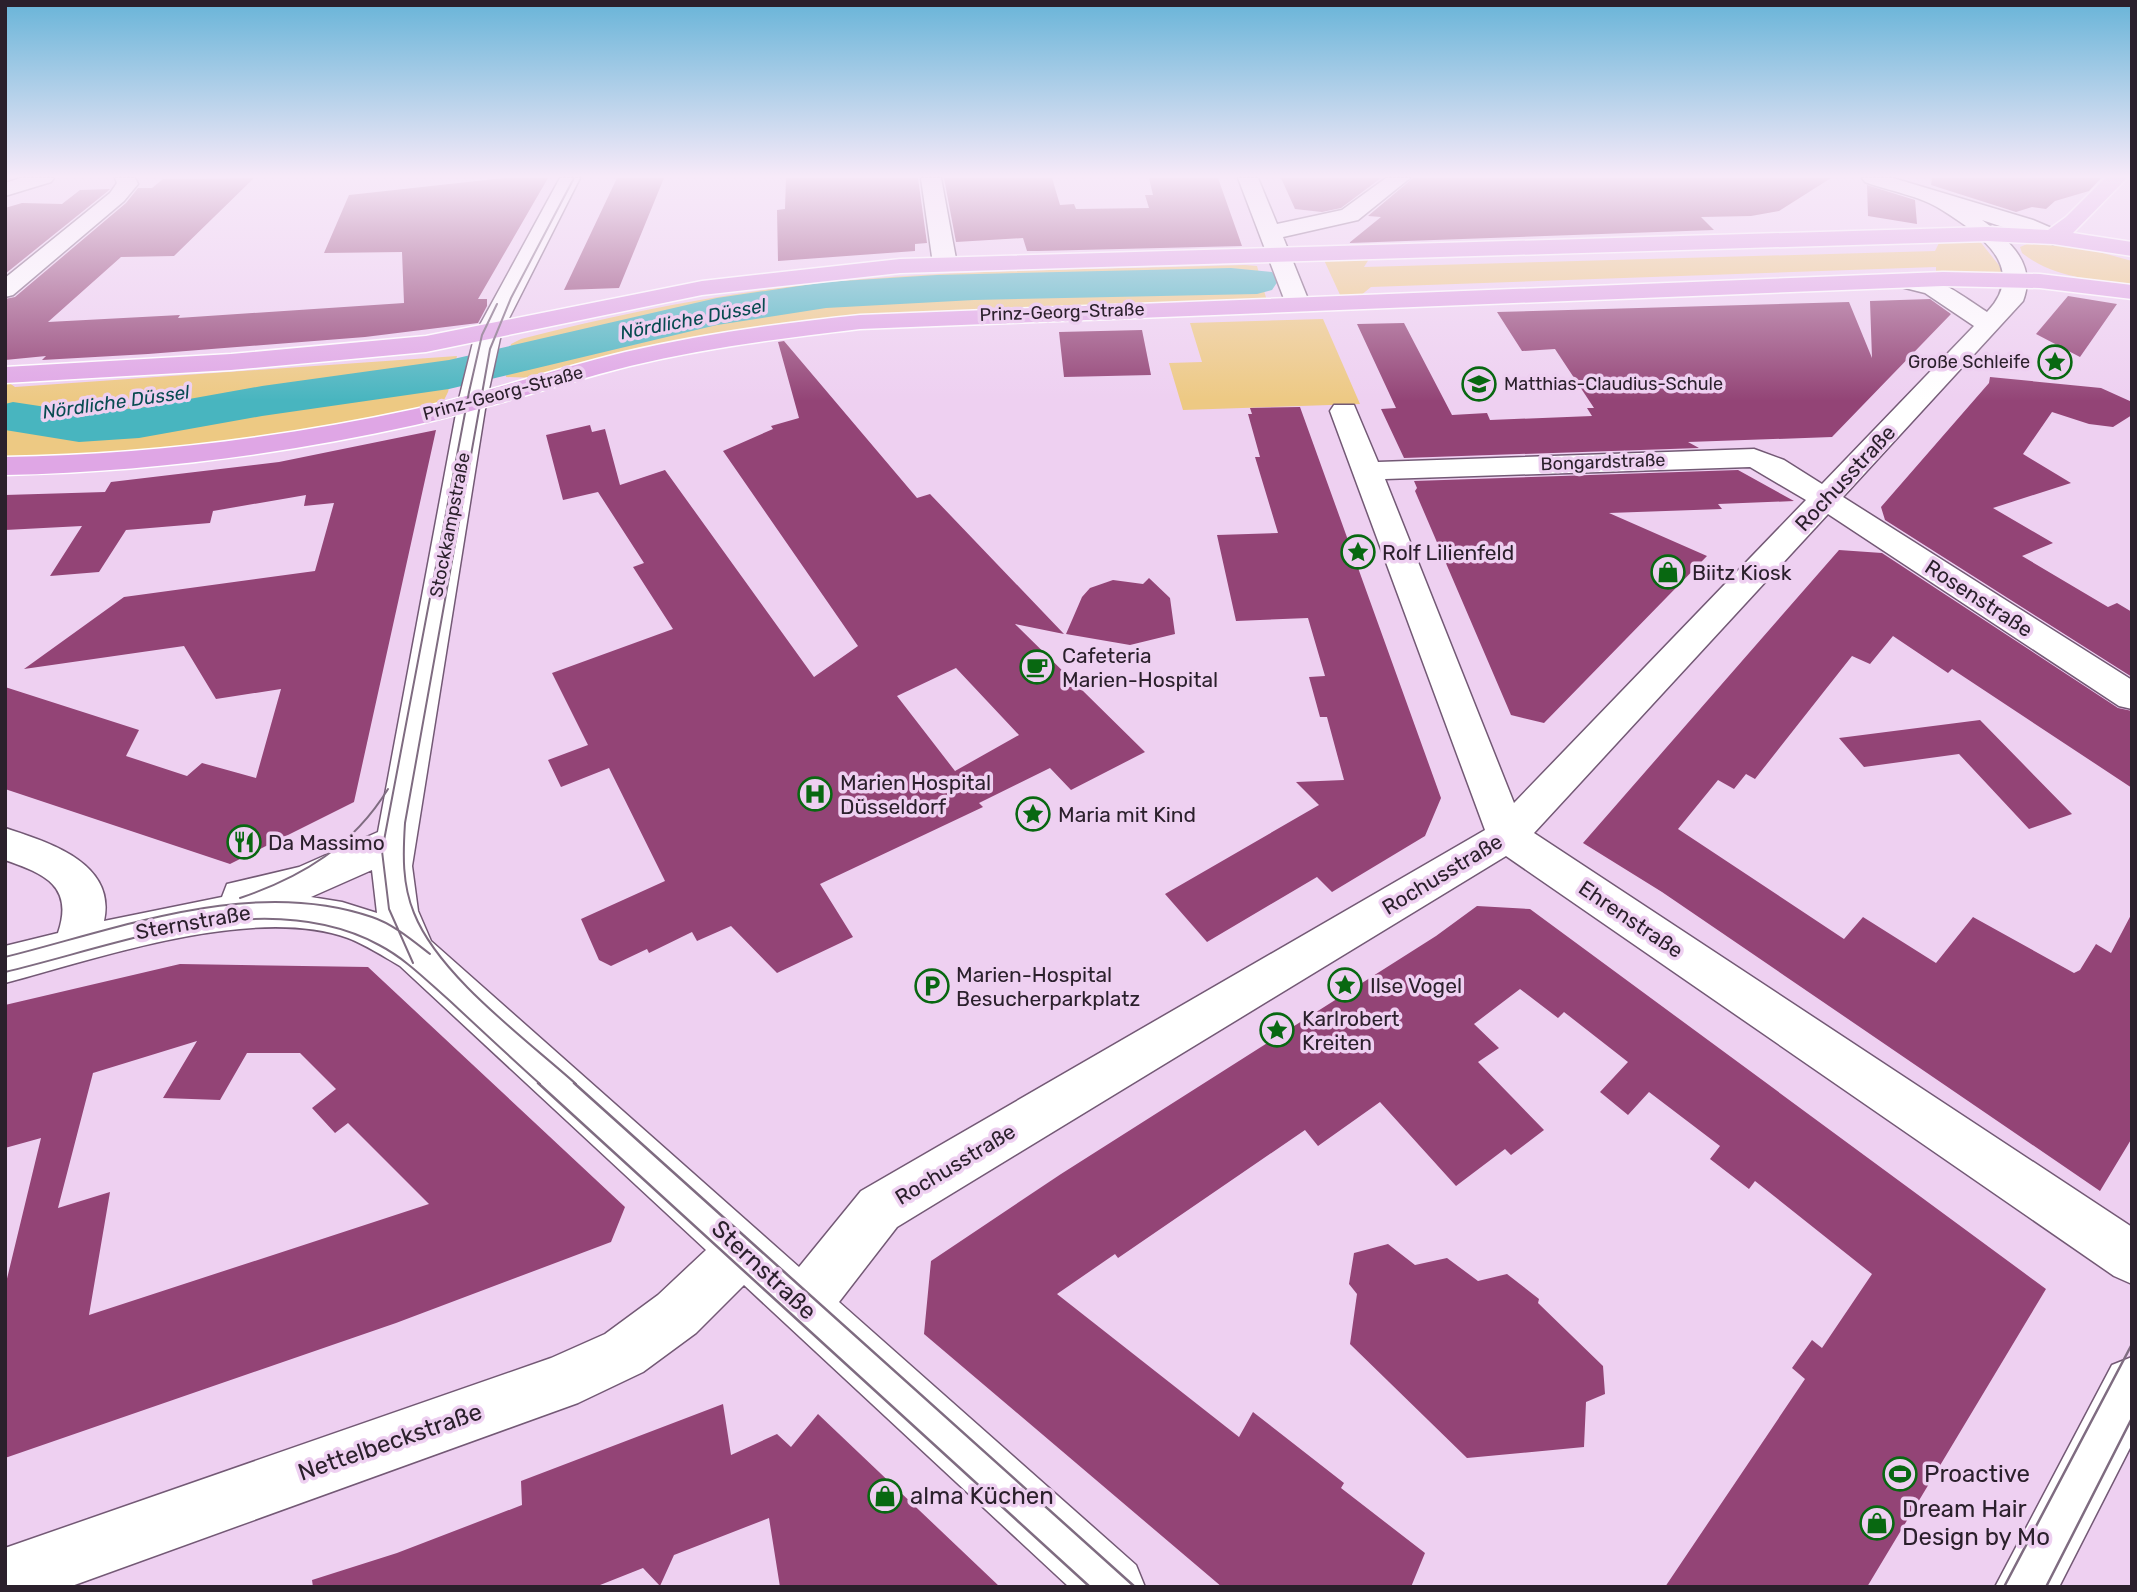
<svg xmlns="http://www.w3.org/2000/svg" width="2137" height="1592" viewBox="0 0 2137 1592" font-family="Rubik,sans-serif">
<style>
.green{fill:#edc983}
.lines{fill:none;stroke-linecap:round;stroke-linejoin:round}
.river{fill:#48b5bf;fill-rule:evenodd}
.building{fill:#934476;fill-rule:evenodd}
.minor-casing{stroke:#735975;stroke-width:3}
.major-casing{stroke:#fff;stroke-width:3}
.minor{fill:#fff;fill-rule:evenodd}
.major{fill:#dfa6e5;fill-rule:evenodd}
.tram-far1{stroke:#7f6c81;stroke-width:2}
.tram{stroke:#7f6c81;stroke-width:2.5}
.labels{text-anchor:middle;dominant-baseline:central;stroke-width:7;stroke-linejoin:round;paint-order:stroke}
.far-street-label{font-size:18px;fill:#2b202c;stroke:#eed0f1}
.far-poi-label{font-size:18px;fill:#2b202c;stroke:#eed0f1;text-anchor:end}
.far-water-label{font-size:19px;font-style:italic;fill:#074b50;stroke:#eed0f1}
.street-label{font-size:21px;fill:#2b202c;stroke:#eed0f1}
.poi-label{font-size:21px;fill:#2b202c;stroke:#eed0f1;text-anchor:start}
.near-street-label{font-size:24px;fill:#2b202c;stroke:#eed0f1}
.near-poi-label{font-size:24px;fill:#2b202c;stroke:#eed0f1;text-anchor:start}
</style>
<rect width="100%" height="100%" fill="#eed0f1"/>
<!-- green -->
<path class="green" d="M1978,239L2006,274L1936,275V267L1371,287L1360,296L1341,297L1324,260L1369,259L1364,267L1935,251L1939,243Z
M2032,242L2092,250L2132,261V285C2094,280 2053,278 2022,253L2020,247Z
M1245,265L1257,266L1267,301L897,314L538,378L506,377L511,344L521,339C633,310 748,288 864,279C991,269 1118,269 1245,265Z
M1323,319L1360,404L1183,410L1169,363L1202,362L1190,323Z
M457,356L448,392L441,406L240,444L5,460V380L15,387Z"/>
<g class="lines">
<!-- river -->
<path class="river" d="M1231,268L1272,272L1278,281L1272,290L1257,294L974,300L826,308L717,325L449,389L262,416L139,438L79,442L5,430V404L13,402L79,412L139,408L262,386L449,360L717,298L826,282L937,275Z"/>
</g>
<!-- building -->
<path class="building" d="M254,178L174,256L121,257L48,322L180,315L178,318L404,303L402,252L324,253L349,195L504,178H548L478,299H487V306L478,323L365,337L148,354L42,360L46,356L5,360V299L15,297L126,203L138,188H152L163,179Z
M617,178H664L619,288L564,290Z
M786,178H918L927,243L915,244V251L778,261L777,210L785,209Z
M944,178H1052L1060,205L1074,204L1076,209L1149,208L1145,195H1153L1149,178H1218L1242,246L1038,251H1027L1023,238L956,242Z
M1281,178H1381L1341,208L1322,212L1295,209Z
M1413,178H1831L1779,211L1751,216L1701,217L1714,230L1349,243L1381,217L1368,216Z
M1932,178H2101L2089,191L2055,201L2046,209L2032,207L2016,212L1931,185Z
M1867,185L1915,200L1917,224L1868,216Z
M110,189L108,191L5,274V208L22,203L62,204L80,190Z
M2068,296L2117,304L2080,357L2036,334Z
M1930,299L1951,314L1832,437L1688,442L1699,448L1404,458L1381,409L1396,408L1357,324L1404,323L1452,415L1487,413L1490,420L1592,416L1587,408H1594L1555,349L1522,351L1497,312L1849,302L1872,358L1870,301Z
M1142,330L1151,375L1064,377L1059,332Z
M784,341L917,498L930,494L1064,634L1015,624L1145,752L1071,790L1050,768L979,803L983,807L820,884L853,937L777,973L731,926L697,941L692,932L649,953L647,949L611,966L599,960L581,919L665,881L609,768L561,787L548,760L588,745L552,673L673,629L633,567L644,563L598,492L563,500L546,435L590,425L592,432L605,429L620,485L665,470L814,677L858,646L723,451L773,429L771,426L799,418L778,342ZM956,668L1019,735L955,771L897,696Z
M1990,377L2101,388L2132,402V415L2113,427L2089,424L2052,412L2023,454L2071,483L1993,508L2053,543L2022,556L2108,607L2117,603L2132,612V677L1885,520L1881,507L1989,383Z
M1300,407L1441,798L1425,836L1332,892L1317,877L1207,942L1165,894L1319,805L1296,782L1344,780L1327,717H1320L1309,677L1325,676L1308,618L1236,621L1217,535L1278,533L1255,457H1260L1248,414H1252L1250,408Z
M436,430L354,802L230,864L5,789V687L139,730L126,756L187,776L202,763L256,778L281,689L216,699L184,646L24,669L124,597L315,571L334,503L304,506L306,495L213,511L210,523L126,530L99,572L50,576L82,526L5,530V495L105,492L111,482L279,462Z
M1738,470L1794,501L1718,504L1722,509L1609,513L1707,556L1544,723L1511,715L1415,491L1417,488L1414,481Z
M1839,550L1882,553L2118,708L2132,711V788L1952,669L1948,673L1893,636L1870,664L1852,656L1755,779L1746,774L1734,789L1718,780L1678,829L1844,939L1863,917L1936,963L1973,917L2074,973L2080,970L2096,944L2111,953L2132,913V1138L2100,1191L1662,892L1583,843Z
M1149,578L1170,598L1175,634L1130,645L1066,634L1082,597L1090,588L1113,580L1143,584Z
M1980,720L2072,814L2029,829L1959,754L1864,767L1839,738Z
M1477,906L1530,909L2046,1289L1867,1587H1665L1805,1379L1792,1368L1812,1340L1822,1348L1872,1274L1755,1181L1749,1189L1710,1159L1720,1146L1649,1092L1628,1115L1600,1092L1628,1062L1564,1012L1558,1018L1520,989L1474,1024L1499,1048L1478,1062L1544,1130L1511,1155L1505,1149L1456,1186L1380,1102L1318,1146L1305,1130L1118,1258L1115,1254L1057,1294L1239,1437L1253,1412L1344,1483L1341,1488L1425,1553L1411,1587H1222L924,1334L931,1261L1061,1174L1436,936Z
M180,964L368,967L625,1207L611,1242L396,1323L5,1458V1287L41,1138L5,1148V1005ZM197,1041L163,1098L220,1100L247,1053H300L336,1089L312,1108L335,1133L348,1123L429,1204L89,1315L110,1192L58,1208L93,1073Z
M1388,1244L1415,1265L1447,1258L1478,1281L1507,1274L1539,1299L1538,1303L1603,1366L1605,1394L1586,1402L1584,1447L1467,1458L1350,1344L1357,1294L1349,1284L1354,1253Z
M723,1404L731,1455L777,1434L791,1447L818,1414L1000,1587H780L769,1518L674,1555L660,1586L643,1568L595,1587H313L312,1580L397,1553L522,1505L521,1481Z"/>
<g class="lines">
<defs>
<path id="minor" d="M21,178H54L51,182L5,196V183Z
M115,178H135L138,184L124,201L13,295L5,297V278L110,193L117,183Z
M560,178H580L501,334L486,403L412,866L418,911L431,941L799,1267L861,1191L1485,830L1330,411L1334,405H1354L1378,462L1754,449L1784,460L1822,484L1974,326L1925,293L1897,286L1893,281L1897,276C1928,268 1962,296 1987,312C2029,268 1980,234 1942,210C1921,196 1889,191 1865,182L1862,178H1893L2033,220L2061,232L2064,237L2061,242L2053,244L1982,220C2010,241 2037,264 2023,301L1843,497L2132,680V709L2119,706L1828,514L1534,833L2132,1227V1284L2114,1276L1506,856L897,1227L839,1302L1136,1565L1145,1587H1069L744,1285L696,1333L643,1372L578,1403L69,1587H5V1548L551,1358L605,1334L658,1295L706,1250L400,966C383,956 366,945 348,938C254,904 98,958 5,983V946L58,933C74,886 45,874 5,860V828C47,842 117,862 104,921L222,897L227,884L299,867L378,832L458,403L475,334ZM1750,467L1806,500L1514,803L1385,479ZM372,870L377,913L342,902L311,897Z
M921,178H941L957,264L953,269H937L933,264Z
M1238,178H1258L1277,224L1342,210L1386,178H1410L1358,220L1283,237L1310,304L1307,309H1289L1286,304Z
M2132,1357V1444L2059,1587H1995L2112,1365Z"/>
<path id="major" d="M2105,178H2127L2073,233L2132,242V256L2053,244L1987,241L900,273L702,295L426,352L231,370L5,383V367L231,354L426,336L702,281L900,259L1987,227L2048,230L2066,217Z
M1943,272L2040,274L2132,285V299L2040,288L1943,286L860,329C783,338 706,348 630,366C558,384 488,409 415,425C280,455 144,472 5,475V457C144,455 280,438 415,409C486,393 554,369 625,352C702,334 781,323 860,315Z"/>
</defs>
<!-- minor casing -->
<use href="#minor" class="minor-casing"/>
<!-- major casing -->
<use href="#major" class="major-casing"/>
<!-- minor -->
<use href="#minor" class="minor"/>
<!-- major -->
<use href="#major" class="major"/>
<!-- tram-far1 -->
<path class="tram-far1" d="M574,178L511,298L490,349L405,823C403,854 402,884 414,913C439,976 526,1039 576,1084
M240,898C302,877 353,846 388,789
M5,957C121,928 253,876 372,917C393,924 412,940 430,954
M413,963L389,909L382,851L469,392L482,335L497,304
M5,972C120,945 266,884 379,945C406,959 427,981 450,1001C480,1029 510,1057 540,1084"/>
<!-- tram -->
<path class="tram" d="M538,1083L1090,1587
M574,1083L1135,1587
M2004,1587L2132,1344
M2046,1587L2132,1418"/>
</g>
<!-- sky -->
<linearGradient id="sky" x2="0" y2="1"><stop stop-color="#68b4d8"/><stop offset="0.44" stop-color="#f7eaf9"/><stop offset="1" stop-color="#f7eaf9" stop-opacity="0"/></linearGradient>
<rect width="2137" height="401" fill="url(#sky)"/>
<!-- icons -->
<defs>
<symbol id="sight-ring" viewBox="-11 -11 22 22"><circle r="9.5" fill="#eed0f1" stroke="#086811" stroke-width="1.5"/><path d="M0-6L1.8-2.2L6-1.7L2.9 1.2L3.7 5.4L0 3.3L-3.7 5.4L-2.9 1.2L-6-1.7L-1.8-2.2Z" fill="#086811"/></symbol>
<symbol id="school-ring" viewBox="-11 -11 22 22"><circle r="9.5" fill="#eed0f1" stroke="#086811" stroke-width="1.5"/><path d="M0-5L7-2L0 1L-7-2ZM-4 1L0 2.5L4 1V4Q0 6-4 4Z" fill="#086811"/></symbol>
<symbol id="shop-ring" viewBox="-11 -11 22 22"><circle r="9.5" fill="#eed0f1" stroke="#086811" stroke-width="1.5"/><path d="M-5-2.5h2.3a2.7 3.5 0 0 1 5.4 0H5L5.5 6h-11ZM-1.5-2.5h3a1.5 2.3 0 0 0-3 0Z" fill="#086811"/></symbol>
<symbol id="cafe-ring" viewBox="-11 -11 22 22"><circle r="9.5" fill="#eed0f1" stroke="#086811" stroke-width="1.5"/><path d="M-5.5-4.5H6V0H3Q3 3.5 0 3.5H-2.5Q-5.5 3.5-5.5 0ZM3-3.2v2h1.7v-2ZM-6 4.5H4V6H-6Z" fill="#086811"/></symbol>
<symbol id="hospital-ring" viewBox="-11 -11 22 22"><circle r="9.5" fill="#eed0f1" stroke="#086811" stroke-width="1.5"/><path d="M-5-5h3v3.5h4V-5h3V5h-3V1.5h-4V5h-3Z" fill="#086811"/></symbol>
<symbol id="restaurant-ring" viewBox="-11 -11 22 22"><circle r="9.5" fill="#eed0f1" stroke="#086811" stroke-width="1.5"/><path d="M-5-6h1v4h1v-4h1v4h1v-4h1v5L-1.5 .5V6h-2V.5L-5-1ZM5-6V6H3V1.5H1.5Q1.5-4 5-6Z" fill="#086811"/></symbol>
<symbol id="parking-ring" viewBox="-11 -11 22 22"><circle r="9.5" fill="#eed0f1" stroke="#086811" stroke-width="1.5"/><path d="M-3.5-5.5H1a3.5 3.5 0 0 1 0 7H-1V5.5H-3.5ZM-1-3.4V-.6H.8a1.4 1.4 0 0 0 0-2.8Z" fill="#086811"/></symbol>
<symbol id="stadium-ring" viewBox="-11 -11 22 22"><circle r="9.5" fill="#eed0f1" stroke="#086811" stroke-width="1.5"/><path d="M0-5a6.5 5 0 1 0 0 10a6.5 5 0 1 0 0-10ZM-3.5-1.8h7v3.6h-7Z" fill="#086811"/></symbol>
</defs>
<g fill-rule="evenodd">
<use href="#sight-ring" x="2036" y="343" width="38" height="38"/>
<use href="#school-ring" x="1460" y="365" width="38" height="38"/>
<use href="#sight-ring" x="1339" y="533" width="38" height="38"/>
<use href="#shop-ring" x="1649" y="553" width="38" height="38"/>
<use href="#cafe-ring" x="1018" y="648" width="38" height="38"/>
<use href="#hospital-ring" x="796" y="775" width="38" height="38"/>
<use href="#sight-ring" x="1014" y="795" width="38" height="38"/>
<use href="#restaurant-ring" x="225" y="823" width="38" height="38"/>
<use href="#sight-ring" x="1326" y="966" width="38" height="38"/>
<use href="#parking-ring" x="913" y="967" width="38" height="38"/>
<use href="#sight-ring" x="1258" y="1011" width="38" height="38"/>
<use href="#stadium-ring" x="1881" y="1455" width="38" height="38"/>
<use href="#shop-ring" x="866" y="1477" width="38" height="38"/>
<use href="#shop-ring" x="1858" y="1504" width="38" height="38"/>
</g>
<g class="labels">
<!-- far-street labels -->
<g class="far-street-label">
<text transform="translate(1062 312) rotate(-2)">Prinz-Georg-Straße</text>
<text transform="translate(503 393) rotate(-15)">Prinz-Georg-Straße</text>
<text transform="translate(1603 462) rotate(-2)">Bongardstraße</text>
<text transform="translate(450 525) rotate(-79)">Stockkampstraße</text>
</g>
<!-- far-poi labels -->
<g class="far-poi-label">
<text x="2030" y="362">Große Schleife</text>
<text x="1504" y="384" text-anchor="start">Matthias-Claudius-Schule</text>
</g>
<!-- far-water labels -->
<g class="far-water-label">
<text transform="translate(693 319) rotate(-11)">Nördliche Düssel</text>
<text transform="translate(116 402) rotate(-8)">Nördliche Düssel</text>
</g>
<!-- street labels -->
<g class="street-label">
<text transform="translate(1845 478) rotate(-47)">Rochusstraße</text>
<text transform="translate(1979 598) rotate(33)">Rosenstraße</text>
<text transform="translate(1442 874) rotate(-31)">Rochusstraße</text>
<text transform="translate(1631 919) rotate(34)">Ehrenstraße</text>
<text transform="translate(193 922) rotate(-10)">Sternstraße</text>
<text transform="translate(955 1164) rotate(-31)">Rochusstraße</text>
</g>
<!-- poi labels -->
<g class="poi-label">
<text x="1382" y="552">Rolf Lilienfeld</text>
<text x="1692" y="572">Biitz Kiosk</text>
<text x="1062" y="655">Cafeteria<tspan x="1062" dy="24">Marien-Hospital</tspan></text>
<text x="840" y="782">Marien Hospital<tspan x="840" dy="24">Düsseldorf</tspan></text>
<text x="1058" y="814">Maria mit Kind</text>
<text x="268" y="842">Da Massimo</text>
<text x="956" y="974">Marien-Hospital<tspan x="956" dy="24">Besucherparkplatz</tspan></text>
<text x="1370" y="985">Ilse Vogel</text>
<text x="1302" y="1018">Karlrobert<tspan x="1302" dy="24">Kreiten</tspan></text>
</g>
<!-- near-street labels -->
<g class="near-street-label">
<text transform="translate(764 1270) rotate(43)">Sternstraße</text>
<text transform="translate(390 1442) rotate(-19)">Nettelbeckstraße</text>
</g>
<!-- near-poi labels -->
<g class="near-poi-label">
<text x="1924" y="1474">Proactive</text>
<text x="910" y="1496">alma Küchen</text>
<text x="1902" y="1509">Dream Hair<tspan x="1902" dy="28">Design by Mo</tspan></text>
</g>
</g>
<!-- border -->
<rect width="2137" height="1592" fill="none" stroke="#2b202c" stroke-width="14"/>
</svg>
